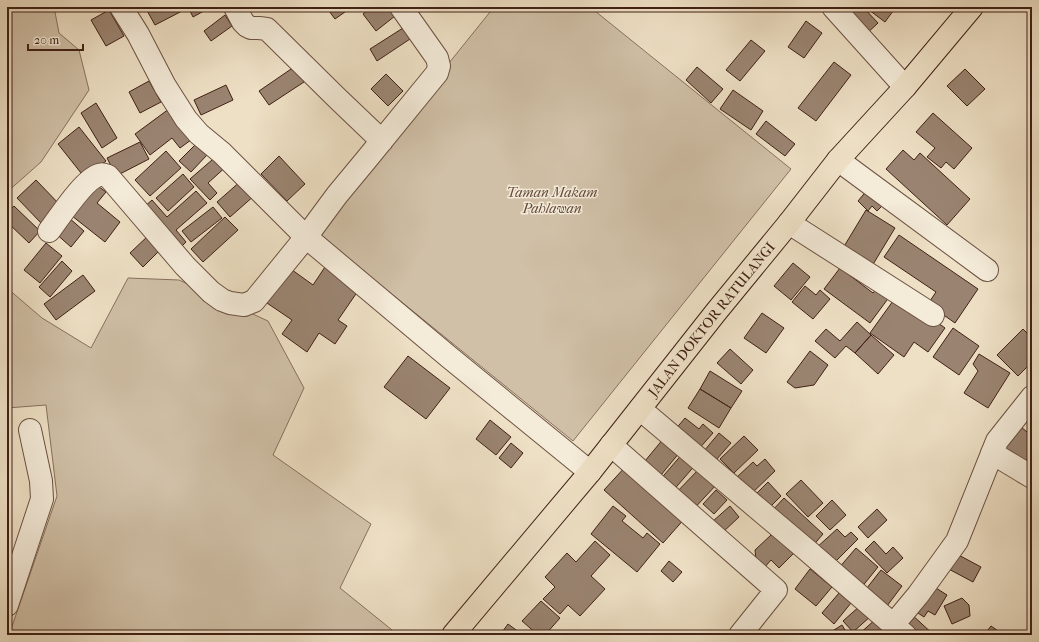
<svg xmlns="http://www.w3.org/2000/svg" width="1039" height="642" viewBox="0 0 1039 642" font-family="'IM FELL French Canon',serif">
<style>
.green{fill:#d0c0a7;stroke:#88705e}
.building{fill:#9a8471;stroke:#402116}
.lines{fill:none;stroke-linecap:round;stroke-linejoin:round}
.street-casing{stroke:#6c5142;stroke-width:24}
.highway-casing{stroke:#402116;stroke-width:24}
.street{stroke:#f4ebd9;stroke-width:22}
.highway{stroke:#eee0c5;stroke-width:22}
.labels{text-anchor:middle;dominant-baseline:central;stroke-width:3;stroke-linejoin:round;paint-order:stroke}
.park-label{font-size:14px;font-style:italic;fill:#64493a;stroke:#f4ebd9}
.street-label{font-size:14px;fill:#402116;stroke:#f4ebd9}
</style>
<rect width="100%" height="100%" fill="#eee0c5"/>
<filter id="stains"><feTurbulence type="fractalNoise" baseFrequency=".005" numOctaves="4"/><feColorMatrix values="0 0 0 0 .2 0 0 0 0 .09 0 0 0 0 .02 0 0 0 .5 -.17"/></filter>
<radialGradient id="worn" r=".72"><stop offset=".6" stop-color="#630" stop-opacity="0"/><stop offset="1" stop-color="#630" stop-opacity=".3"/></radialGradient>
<!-- green -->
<path class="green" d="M7,7H54L59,33L79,50L89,90L41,162L7,192Z
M494,7H590L791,169L573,441L314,231Z
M128,278L179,280L268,321L304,388L273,455L371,524L340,588L392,630L387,635H9L57,496L46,405L7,408V288L42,318L91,348Z"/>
<!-- building -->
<path class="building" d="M145,7H183L184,10L155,25Z
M188,7H211L193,17Z
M326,7H352L335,19Z
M372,7H388L395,16L376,31L363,14Z
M844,7H863L878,23L864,36Z
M865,7H896L885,22Z
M109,10L124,36L106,46L91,20Z
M225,15L232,26L211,41L204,31Z
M806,21L822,33L804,58L788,47Z
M403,28L410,39L377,61L370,49Z
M751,40L765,51L740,81L726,70Z
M834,62L851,75L816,121L798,108Z
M294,67L304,82L269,105L259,91Z
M697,67L723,89L711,103L686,80Z
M965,69L985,89L967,106L947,86Z
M386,74L403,91L388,106L371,89Z
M149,81L161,102L140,113L129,92Z
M226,85L233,100L201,115L194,100Z
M733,90L763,111L751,130L720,109Z
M96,103L117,138L102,148L81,113Z
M173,106L195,137L180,148L172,138L150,155L135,134Z
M933,113L972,148L954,169L946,162L941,168L927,157L935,148L916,132Z
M766,121L795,144L785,156L756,134Z
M79,127L106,161L85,178L58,144Z
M140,142L149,159L116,176L107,158Z
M195,145L207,155L191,172L179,161Z
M903,150L914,160L920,153L970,199L947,225L886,169Z
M166,151L181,168L150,196L135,180Z
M220,153L229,164L208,183L217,193L210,200L190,179Z
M279,156L305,184L287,201L261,174Z
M183,174L194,187L168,211L156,198Z
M36,180L62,207L43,225L17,198Z
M242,180L255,195L230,217L217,202Z
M91,181L106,192L97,203L120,222L105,242L67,212Z
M868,189L884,204L877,211L872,206L868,211L858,201Z
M196,191L207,203L176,230L186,242L179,249L143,208L152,200L167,217Z
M14,206L40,231L29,243L7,222V213Z
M213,207L222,218L191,242L182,231Z
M866,210L895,228L869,271L840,253Z
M68,217L84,231L71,247L54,232Z
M225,217L238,230L203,262L191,249Z
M150,234L163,247L143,267L130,253Z
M899,235L978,289L955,323L928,304L936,292L884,257Z
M46,243L62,256L40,283L24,270Z
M62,261L72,271L50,297L39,287Z
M793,263L810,277L791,300L774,286Z
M327,264L360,288L338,320L347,326L335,344L319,333L307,352L282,334L292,320L264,301L288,267L313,285Z
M840,268L873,293L878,287L890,296L870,323L824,289Z
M83,275L95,291L56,320L44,304Z
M805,286L816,295L820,290L830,299L813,319L792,302Z
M898,294L945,328L928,352L914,342L904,357L870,333Z
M762,313L784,328L766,353L744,338Z
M857,322L871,335L855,353L846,346L835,358L815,341L826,329L840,341Z
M953,328L979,346L959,375L933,357Z
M1023,329L1032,338V362L1018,376L997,355Z
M871,335L894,355L878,374L855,353Z
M730,349L753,370L741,384L717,363Z
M810,351L828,365L814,385L795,388L787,382Z
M979,354L1010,373L988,408L964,393L978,371L973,364Z
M408,356L450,388L426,419L384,387Z
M710,371L742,391L731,408L700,389Z
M700,389L731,408L719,428L688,408Z
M685,418L699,429L703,424L713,433L697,451L674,431Z
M490,420L511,437L496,455L476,439Z
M1016,423L1032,436V465L999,444Z
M719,433L731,443L716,460L704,451Z
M744,436L758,450L734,473L720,459Z
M664,438L680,452L656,481L640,467Z
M511,443L523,453L511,468L499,458Z
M684,452L697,463L671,493L658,482Z
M765,459L775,471L751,494L736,478L753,462L757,466Z
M627,465L686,517L663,543L604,490Z
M700,468L717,484L690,513L672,497Z
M801,480L823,503L808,517L786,494Z
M768,482L781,496L768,509L755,495Z
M716,490L727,500L714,514L703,504Z
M784,498L823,534L811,548L771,512Z
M832,500L846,515L830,530L816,516Z
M613,506L626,516L622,521L643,538L647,533L660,544L637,572L591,534Z
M730,506L739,517L722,533L712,522Z
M877,509L887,520L868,538L858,527Z
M837,529L845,537L851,532L858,539L831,566L815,549Z
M771,535L779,537L794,553L779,568L771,560L764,568L756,560L755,550Z
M595,541L610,555L591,576L605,589L580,616L568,605L560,614L543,599L555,587L545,577L567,553L576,562Z
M874,541L886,554L893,547L903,558L887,573L865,550Z
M856,548L878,567L861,588L838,569Z
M953,552L981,567L973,582L945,567Z
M669,561L682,572L673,582L661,571Z
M810,569L832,587L816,606L795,589Z
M881,570L902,586L884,610L863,593Z
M928,583L947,595L935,615L928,611L924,617L912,609Z
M839,593L851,603L834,624L822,613Z
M962,598L969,605L970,616L952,624L944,606Z
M541,601L560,618L545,635H538L522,621Z
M861,605L871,616L853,632L843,621Z
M910,613L934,635H913L901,624Z
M877,618L889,635H858Z
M508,624L523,635H500Z
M842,625L848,635H826Z
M991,626L1004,635H984Z"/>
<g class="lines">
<defs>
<path id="street" d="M121,7L138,34L165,86L186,119L199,134L222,153L306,237L449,357L590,472
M235,7L243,22L247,26L251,28H259L267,29L337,98L382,141
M833,7L905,87
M838,160L987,270
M789,223L933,315
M49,231C59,218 84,179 99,175C102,173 105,175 108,176L185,266L211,292L222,300L230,303L244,305L254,301L306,237L337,195L366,160L437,73L439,66L437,58L401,7
M640,409L808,551L905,635
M611,445L776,590L740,635
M992,453L1032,477
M7,605L42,499L41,481L30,430
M893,625L918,595L957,541L997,441L1032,397"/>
<g id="highway">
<path id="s1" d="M453,635L590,472L716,312L789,223L838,160L905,87L972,7"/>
</g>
</defs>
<!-- street casing -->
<use href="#street" class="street-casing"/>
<!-- highway casing -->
<use href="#highway" class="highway-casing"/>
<!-- street -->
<use href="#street" class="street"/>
<!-- highway -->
<use href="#highway" class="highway"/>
</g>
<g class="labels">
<!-- park labels -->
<g class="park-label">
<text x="552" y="192">Taman Makam<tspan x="552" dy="16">Pahlawan</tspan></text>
</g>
<!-- street labels -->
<g class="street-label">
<text stroke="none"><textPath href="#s1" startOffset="408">JALAN DOKTOR RATULANGI</textPath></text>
</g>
</g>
<!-- margin -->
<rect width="1039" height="642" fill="none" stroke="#eee0c5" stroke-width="24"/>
<rect x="8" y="8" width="1023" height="626" fill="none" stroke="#402116" stroke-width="2"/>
<rect x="12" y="12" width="1015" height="618" fill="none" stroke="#402116"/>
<!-- scale -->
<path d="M28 44v6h55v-6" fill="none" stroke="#402116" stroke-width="2"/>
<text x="34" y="44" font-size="12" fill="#402116" stroke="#f4ebd9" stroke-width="3" paint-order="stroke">20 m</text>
<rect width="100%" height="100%" filter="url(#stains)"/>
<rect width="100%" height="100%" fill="url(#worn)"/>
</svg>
